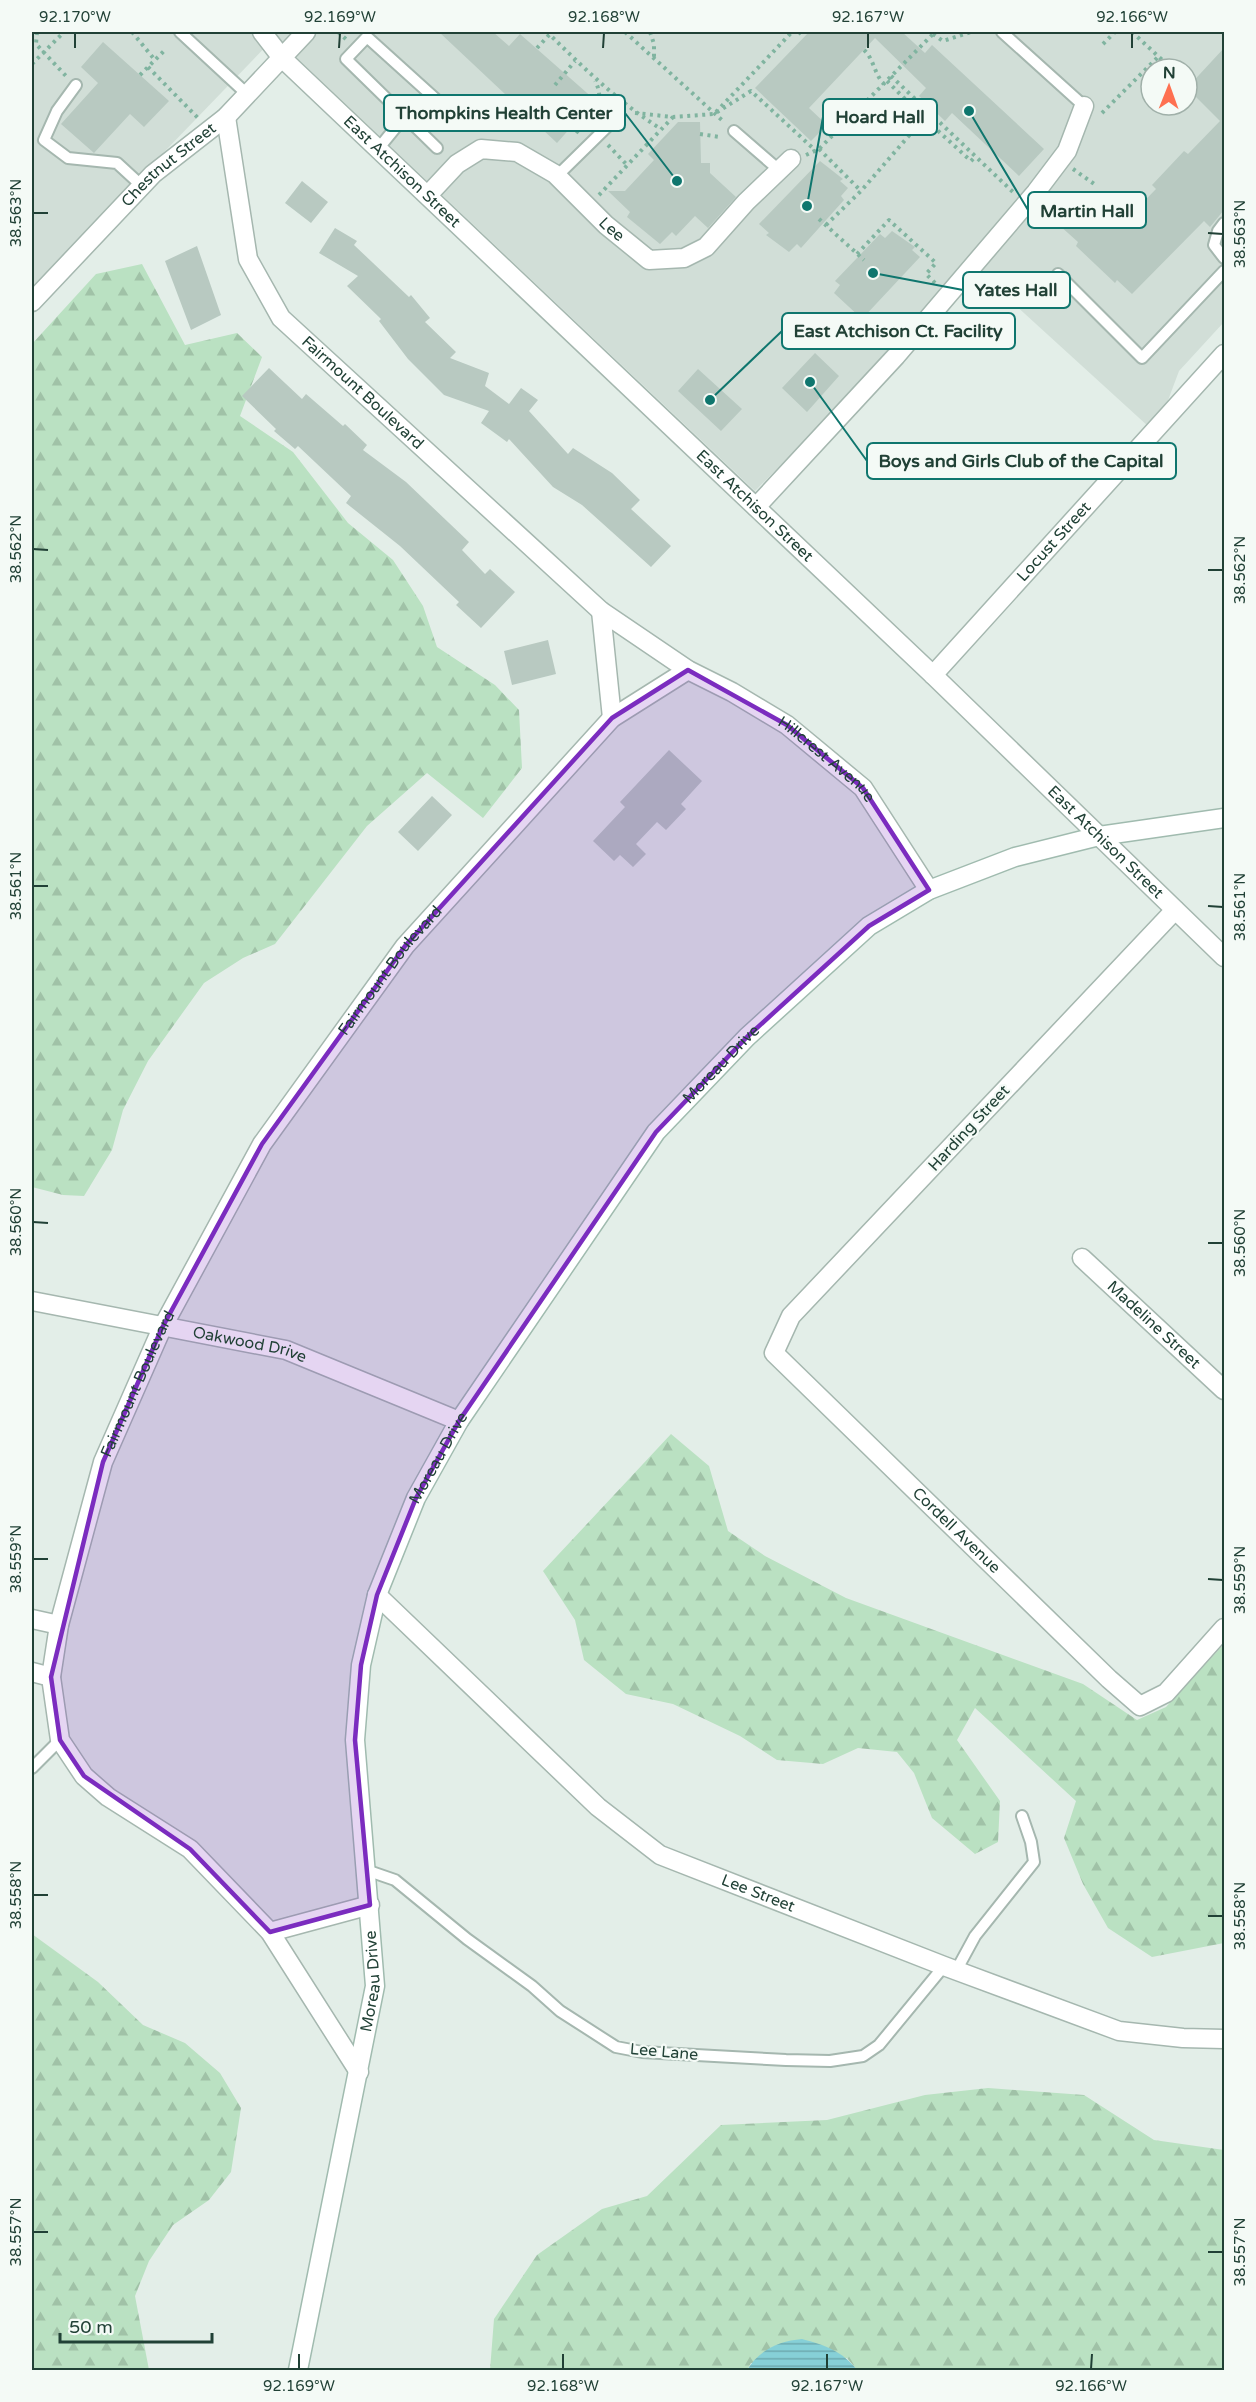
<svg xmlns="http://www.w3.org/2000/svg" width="1256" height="2402" viewBox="0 0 1256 2402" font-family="'Varela Round',sans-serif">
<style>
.built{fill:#d1ded7;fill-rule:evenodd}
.forest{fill:url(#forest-firs)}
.water{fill:url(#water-rules)}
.building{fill:#b8c9c1}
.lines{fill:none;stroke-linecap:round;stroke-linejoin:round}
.lane-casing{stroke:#a5b7af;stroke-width:14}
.street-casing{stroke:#a5b7af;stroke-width:21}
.secondary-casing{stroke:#a0bbaf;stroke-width:21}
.path{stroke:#80b4a0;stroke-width:4;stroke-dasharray:3 4.5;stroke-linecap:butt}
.lane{stroke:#fff;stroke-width:10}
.street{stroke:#fff;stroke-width:18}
.secondary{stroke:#fff;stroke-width:18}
.marked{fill:#7b2cbf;fill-opacity:0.2;stroke:#7b2cbf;stroke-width:4.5;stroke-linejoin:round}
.ticks{fill:none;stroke:#214136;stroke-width:2}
.labels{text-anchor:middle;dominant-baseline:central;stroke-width:4.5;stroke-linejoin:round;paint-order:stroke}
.street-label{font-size:16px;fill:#214136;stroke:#f4faf6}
.leader{fill:none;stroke:#0f766e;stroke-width:2}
.callout-dot{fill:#0f766e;stroke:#f4faf6;stroke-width:2}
.callout{fill:#f4faf6;stroke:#0f766e;stroke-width:2}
.callout-label{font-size:18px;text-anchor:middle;font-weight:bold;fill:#214136}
.neatline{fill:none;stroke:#214136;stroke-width:2}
.ticks-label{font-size:15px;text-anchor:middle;fill:#214136}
</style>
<defs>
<pattern id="forest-firs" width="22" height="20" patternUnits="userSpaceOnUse" patternTransform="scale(1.5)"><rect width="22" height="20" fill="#bae1c2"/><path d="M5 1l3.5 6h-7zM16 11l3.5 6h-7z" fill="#a0c2a7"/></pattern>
<pattern id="water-rules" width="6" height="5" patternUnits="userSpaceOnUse" patternTransform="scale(1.5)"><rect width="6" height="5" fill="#86d0d7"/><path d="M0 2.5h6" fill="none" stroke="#6daaaf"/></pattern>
</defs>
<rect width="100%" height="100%" fill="#e3eee8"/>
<!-- built -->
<path class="built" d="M32,32H1224V322L1179,371L1164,411L1149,427L967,261L885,359L755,491L275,37L32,289ZM1151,69H1187V105H1151Z"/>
<!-- forest -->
<path class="forest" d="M142,264L185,345L237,333L262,357L240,416L293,452L348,523L393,560L423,606L437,647L495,685L519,710L522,768L483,818L427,773L367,826L275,944L243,958L204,983L148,1061L123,1110L112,1150L84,1196L63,1195L32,1187V344L96,274Z
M671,1434L709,1466L728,1531L765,1556L846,1598L1083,1684L1137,1720L1166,1707L1224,1644V1943L1152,1957L1108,1928L1083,1884L1064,1838L1076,1801L975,1708L957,1740L1000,1801L998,1842L975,1854L932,1818L914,1773L897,1752L858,1748L823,1764L777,1760L740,1736L673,1704L626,1694L584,1660L575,1620L543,1571Z
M32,1934L98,1982L143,2025L185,2043L220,2073L241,2108L231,2172L209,2200L173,2225L149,2261L135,2296L149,2370H32Z
M988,2088L1084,2095L1154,2140L1224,2150V2370H857L847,2358L751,2363L747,2370H490L494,2319L537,2255L602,2209L647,2196L721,2125L827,2120L925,2095Z"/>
<!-- water -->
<path class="water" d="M802,2339C825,2345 842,2351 857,2370H747C759,2350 779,2341 802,2339Z"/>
<!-- building -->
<path class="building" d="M439,32H493L509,46L520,34L595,100L557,143Z
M809,32H902L925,53L932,45L1044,149L1019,176L952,113L945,121L919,96L926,88L875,38L809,108L827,125L811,141L755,88Z
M103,42L169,101L144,127L130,114L94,153L61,124L98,83L81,67Z
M1224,48V210L1210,227L1204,221L1132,294L1117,280L1115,283L1076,246L1078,242L1059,225L1090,192L1124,222L1156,189L1152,185L1184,151L1188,154L1220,121L1187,88Z
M678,122H700L701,163H710V173L736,197L708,228L695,216L676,236L672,232L660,244L627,217L630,212L608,191H625L654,160L648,154Z
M820,161L843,179L840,181L848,188L841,196L844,200L801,248L797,244L789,252L766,235L769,233L759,224Z
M302,181L328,202L311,223L285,203Z
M335,228L357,241L354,245L409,297L411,295L430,318L425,322L456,352L450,358L489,373L485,386L509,404L521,388L538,400L529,411L568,454L573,448L612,473L640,500L631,509L671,546L651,567L582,505L553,487L509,439L507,442L481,423L489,411L444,395L408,359L379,321L381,319L347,286L358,276L319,253Z
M892,231L915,247L912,250L920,257L862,319L834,293L840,285L835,281L880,234L885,238Z
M197,246L221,315L191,330L165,261Z
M815,353L839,376L807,412L782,388Z
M269,368L302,399L306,394L343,426L345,424L367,445L363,450L406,482L469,542L462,550L485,574L490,569L515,592L481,628L456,605L459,602L400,546L346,503L351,496L298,446L295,449L274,431L276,429L242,396Z
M698,369L742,409L721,431L678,391Z
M548,640L556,674L512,685L504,651Z
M669,750L702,781L681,804L686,809L666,830L657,822L636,844L646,854L633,867L620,855L614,861L593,841L625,807L620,802Z
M432,796L452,815L418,851L398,832Z"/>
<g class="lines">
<defs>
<path id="lane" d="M180,32L247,94
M1002,32L1084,106
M76,85L57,111L44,140L68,158L117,163L142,186
M734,131L779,170
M437,148L346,59L367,37L460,121
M378,149L405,116
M557,176L609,125
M1224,223L1218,231L1214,245L1224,258
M1058,274L1142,358L1224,271
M32,1768L60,1740
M366,1870L395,1880L467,1939L532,1986L560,2011L616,2047L642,2052L786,2060L830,2061L863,2056L879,2045L944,1966
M956,1971L975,1936L1034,1862L1031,1842L1022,1816"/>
<g id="street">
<path id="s1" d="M262,32L282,58L933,675L1224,957"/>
<path id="s2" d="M226,117L248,259L281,318L601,611L688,670L732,692L787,725L863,788L929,890"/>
<path id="s3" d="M428,195L457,164L481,149L517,152L555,174L606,225L649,260L684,258L706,247L746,202L791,159"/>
<path id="s4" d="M32,302L153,174L226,117L306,32"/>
<path d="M756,507L896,356L1036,192L1067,151L1084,106"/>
<path d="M601,611L612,718"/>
<path id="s5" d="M933,675L1224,354"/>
<path id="s6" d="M1175,910L791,1316L774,1353L1109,1679L1140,1706L1166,1693L1224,1628"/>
<path id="s7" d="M1082,1258L1224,1390"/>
<path id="s8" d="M32,1301L286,1350L459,1421"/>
<path id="s9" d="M377,1595L598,1807L660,1855L944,1966L1119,2031L1183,2038L1224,2039"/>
<path d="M32,1619L59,1625"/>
<path d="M32,1672L51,1677"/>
<path d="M270,1932L370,1905"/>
<path id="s10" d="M359,2072L270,1932L190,1849L108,1797L84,1776L60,1740L51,1677L59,1625L103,1462L162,1328L262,1144L405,946L612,718L688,670"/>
</g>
<g id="secondary">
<path id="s11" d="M298,2370L375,1986L355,1740L361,1665L377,1595L416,1498L459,1421L656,1132L747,1037L869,926L929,890L1015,857L1099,836L1224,818"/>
</g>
</defs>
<!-- lane casing -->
<use href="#lane" class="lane-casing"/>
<!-- street casing -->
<use href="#street" class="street-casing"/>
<!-- secondary casing -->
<use href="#secondary" class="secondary-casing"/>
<!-- path -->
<path class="path" d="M37,32L36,44L66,76
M132,32L155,60
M338,32L347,40
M547,32C583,67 618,102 661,129
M625,32L724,122
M650,32L654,44V60
M799,32L804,37
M1132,32L1172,69
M933,34L943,41L971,32
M1103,44L1115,32
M537,48L550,34
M864,50C874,59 874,74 884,84
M32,64L64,32
M148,67L198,118
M140,75L166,49
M891,76L1014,193
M887,81L923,117
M555,85L575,61
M861,108L924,118L971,161L976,156
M716,112L792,32
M635,113L673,117L714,114L751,91L816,151
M1102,113L1159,56
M576,133C591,116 607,103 595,81
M700,134L720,137
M608,145L627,165
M819,149L861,191
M806,155L819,149L935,32
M1073,169L1097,186
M599,195L673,117
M819,219L864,260
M826,225L861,191L932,109
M857,254L889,220L936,263L926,274L935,283"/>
<!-- lane -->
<use href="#lane" class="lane"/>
<!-- street -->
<use href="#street" class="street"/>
<!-- secondary -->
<use href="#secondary" class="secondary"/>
</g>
<!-- marked area -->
<path class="marked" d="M688,670L787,725L863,788L929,890L869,926L747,1037L656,1132L459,1421L416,1498L377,1595L361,1665L355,1740L370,1905L270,1932L190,1849L84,1776L60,1740L51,1677L103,1462L162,1328L262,1144L405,946L612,718Z"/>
<!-- ticks -->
<path class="ticks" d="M75,48V33M339,48L340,33M603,48L604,33M868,48V33M1132,48V33M33,213H48M1208,233L1223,234M33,549L48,550M1208,570H1223M33,886H48M1208,906L1223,907M33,1222L48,1223M1208,1243H1223M33,1559H48M1208,1579L1223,1580M33,1895H48M1208,1916H1223M33,2232H48M1208,2252H1223M299,2369V2354M563,2369V2354M827,2369V2354M1091,2369L1092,2354"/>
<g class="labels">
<!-- street labels -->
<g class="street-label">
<text stroke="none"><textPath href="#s4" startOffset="194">Chestnut Street</textPath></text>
<text stroke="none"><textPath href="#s1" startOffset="198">East Atchison Street</textPath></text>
<text stroke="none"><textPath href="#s3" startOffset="230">Lee</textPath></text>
<text stroke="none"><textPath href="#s2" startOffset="322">Fairmount Boulevard</textPath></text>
<text stroke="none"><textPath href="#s1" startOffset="684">East Atchison Street</textPath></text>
<text stroke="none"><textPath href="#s5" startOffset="180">Locust Street</textPath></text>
<text stroke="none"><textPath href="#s2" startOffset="916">Hillcrest Avenue</textPath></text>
<text stroke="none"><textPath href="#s1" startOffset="1170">East Atchison Street</textPath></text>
<text stroke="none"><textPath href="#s10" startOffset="1310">Fairmount Boulevard</textPath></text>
<text stroke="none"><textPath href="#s11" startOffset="1422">Moreau Drive</textPath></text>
<text transform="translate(969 1128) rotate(-47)">Harding Street</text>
<text stroke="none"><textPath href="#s7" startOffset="98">Madeline Street</textPath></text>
<text stroke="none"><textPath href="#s8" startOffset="222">Oakwood Drive</textPath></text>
<text stroke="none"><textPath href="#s10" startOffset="824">Fairmount Boulevard</textPath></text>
<text stroke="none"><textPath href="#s11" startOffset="936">Moreau Drive</textPath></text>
<text stroke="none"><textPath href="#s6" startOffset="854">Cordell Avenue</textPath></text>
<text stroke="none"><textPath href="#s9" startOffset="490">Lee Street</textPath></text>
<text stroke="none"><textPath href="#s11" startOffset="396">Moreau Drive</textPath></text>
<text transform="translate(664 2052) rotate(5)">Lee Lane</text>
</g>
</g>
<!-- callouts -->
<path class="leader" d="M677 181L625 113M807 206L823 117M969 111L1028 210M873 273L963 290M710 400L782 331M810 382L867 461"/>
<g class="callout-dot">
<circle cx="677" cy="181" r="6"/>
<circle cx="807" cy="206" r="6"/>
<circle cx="969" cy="111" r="6"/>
<circle cx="873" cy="273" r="6"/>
<circle cx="710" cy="400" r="6"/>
<circle cx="810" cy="382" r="6"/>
</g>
<g class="callout">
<rect x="384" y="95" width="241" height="36" rx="6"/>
<rect x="823" y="99" width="114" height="36" rx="6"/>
<rect x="1028" y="192" width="118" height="36" rx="6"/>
<rect x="963" y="272" width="107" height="36" rx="6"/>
<rect x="782" y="313" width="233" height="36" rx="6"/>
<rect x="867" y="443" width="309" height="36" rx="6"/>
</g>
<g class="callout-label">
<text x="504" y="119">Thompkins Health Center</text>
<text x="880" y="123">Hoard Hall</text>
<text x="1087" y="217">Martin Hall</text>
<text x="1016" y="296">Yates Hall</text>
<text x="898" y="337">East Atchison Ct. Facility</text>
<text x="1021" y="467">Boys and Girls Club of the Capital</text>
</g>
<!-- border -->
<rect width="1256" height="2402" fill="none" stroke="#f4faf6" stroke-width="66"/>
<!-- north arrow -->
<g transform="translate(1169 87) rotate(1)"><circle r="28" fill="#f4faf6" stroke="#a0b0a9" stroke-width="1.5"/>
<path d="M0-4.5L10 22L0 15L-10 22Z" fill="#fe7051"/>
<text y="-9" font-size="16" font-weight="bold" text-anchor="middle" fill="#214136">N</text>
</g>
<!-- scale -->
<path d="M60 2333v9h152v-9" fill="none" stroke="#214136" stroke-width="3"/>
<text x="69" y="2333" font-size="18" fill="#214136" stroke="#f4faf6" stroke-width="4.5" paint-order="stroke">50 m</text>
<rect x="33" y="33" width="1190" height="2336" class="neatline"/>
<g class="ticks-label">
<text x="75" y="22">92.170°W</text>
<text x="340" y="22">92.169°W</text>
<text x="604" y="22">92.168°W</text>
<text x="868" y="22">92.167°W</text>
<text x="1132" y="22">92.166°W</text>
<text transform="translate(16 213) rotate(-90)" y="5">38.563°N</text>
<text transform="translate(1240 234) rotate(-90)" y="5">38.563°N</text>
<text transform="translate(16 549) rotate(-90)" y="5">38.562°N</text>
<text transform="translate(1240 570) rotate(-90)" y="5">38.562°N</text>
<text transform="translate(16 886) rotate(-90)" y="5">38.561°N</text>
<text transform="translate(1240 907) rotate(-90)" y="5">38.561°N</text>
<text transform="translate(16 1222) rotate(-90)" y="5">38.560°N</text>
<text transform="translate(1240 1243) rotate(-90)" y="5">38.560°N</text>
<text transform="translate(16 1559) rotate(-90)" y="5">38.559°N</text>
<text transform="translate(1240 1580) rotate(-90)" y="5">38.559°N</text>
<text transform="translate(16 1895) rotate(-90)" y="5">38.558°N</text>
<text transform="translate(1240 1916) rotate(-90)" y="5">38.558°N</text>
<text transform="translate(16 2232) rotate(-90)" y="5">38.557°N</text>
<text transform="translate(1240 2252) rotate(-90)" y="5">38.557°N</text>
<text x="299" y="2391">92.169°W</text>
<text x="563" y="2391">92.168°W</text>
<text x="827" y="2391">92.167°W</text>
<text x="1091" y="2391">92.166°W</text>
</g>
</svg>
